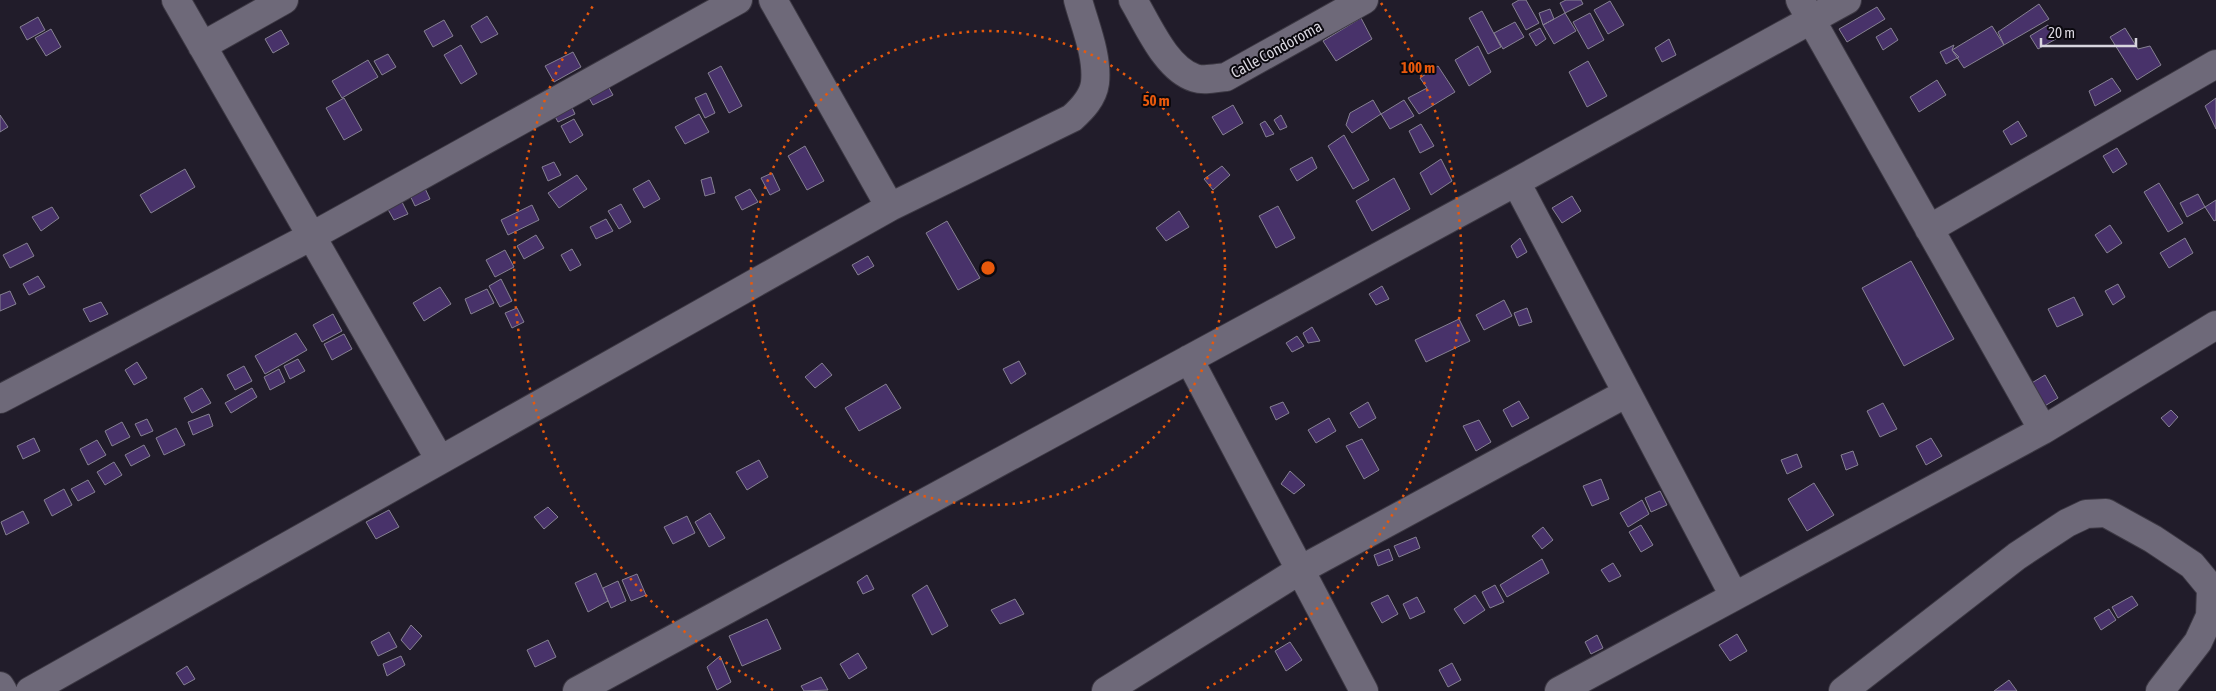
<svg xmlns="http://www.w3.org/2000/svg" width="2216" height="691" viewBox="0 0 2216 691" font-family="'Asap Condensed',sans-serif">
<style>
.building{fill:#48326a;stroke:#868192}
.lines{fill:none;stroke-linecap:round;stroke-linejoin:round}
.street-casing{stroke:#3c3843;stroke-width:30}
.street{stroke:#6e6979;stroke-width:28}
.ring{fill:none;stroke:#e8590c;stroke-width:2.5;stroke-dasharray:2.5 5}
.labels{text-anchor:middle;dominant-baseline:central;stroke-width:4;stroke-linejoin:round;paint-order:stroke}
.street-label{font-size:16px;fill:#d8d5de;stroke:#0a080e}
.centre{fill:#e8590c;stroke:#0a080e;stroke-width:2.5}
.ring-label{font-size:15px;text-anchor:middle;font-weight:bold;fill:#e8590c;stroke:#0a080e;stroke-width:4;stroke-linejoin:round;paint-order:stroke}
</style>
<rect width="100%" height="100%" fill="#211c2a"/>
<!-- building -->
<path class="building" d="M1519,0H1526L1539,23L1526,30L1512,4Z
M1566,0H1581L1583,4L1565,13L1560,3Z
M1610,1L1624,25L1608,34L1594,10Z
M2039,4L2049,19L2004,45L1998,32Z
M1877,7L1885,19L1847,42L1839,29Z
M1550,9L1554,19L1543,25L1539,13Z
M1482,11L1501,47L1488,54L1469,18Z
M1565,13L1576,31L1554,44L1543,25Z
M1590,13L1604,40L1588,49L1573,22Z
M487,16L498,34L481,43L471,26Z
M38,17L45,30L27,40L20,27Z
M1361,18L1372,39L1336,61L1323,41Z
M444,20L453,36L433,47L424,31Z
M1515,22L1524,37L1503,49L1494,33Z
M2048,25L2056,39L2038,49L2030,36Z
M1992,26L2004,45L1964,68L1952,50Z
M1540,28L1546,39L1536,46L1529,34Z
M1891,28L1898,40L1883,50L1876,37Z
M2125,28L2138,49L2150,46L2161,65L2137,80L2110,37Z
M51,29L61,47L46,56L35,38Z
M281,30L289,44L273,53L265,39Z
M1669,39L1676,55L1662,62L1655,48Z
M461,45L477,74L461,84L444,55Z
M1954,45L1952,50L1959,57L1946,64L1940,52Z
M1478,46L1491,72L1469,86L1455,60Z
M573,52L581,67L554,82L545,66Z
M388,54L396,67L382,75L374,61Z
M368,60L378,77L342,98L332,81Z
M1588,61L1607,96L1587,107L1569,72Z
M721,66L742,106L729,113L708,73Z
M1438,66L1455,92L1419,114L1408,98L1427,88L1420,78Z
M2112,78L2121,91L2095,106L2089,91Z
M604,79L613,95L593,105L584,89Z
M1937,80L1946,95L1919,112L1910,97Z
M706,93L715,113L705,118L695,98Z
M344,98L362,130L344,140L326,108Z
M2216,98V129L2205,106Z
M1373,100L1381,114L1352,133L1346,125L1350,113Z
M1404,100L1414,116L1390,129L1381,114Z
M569,101L575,114L558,122L551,109Z
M1233,105L1243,123L1223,135L1212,117Z
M699,114L709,132L685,144L675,127Z
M0,115L8,127L0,132Z
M1281,115L1287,127L1280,130L1274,120Z
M574,119L583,135L570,143L561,126Z
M1265,121L1274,134L1266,137L1260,124Z
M2018,121L2027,136L2011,145L2003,131Z
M1421,124L1434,146L1420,153L1409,131Z
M1344,135L1369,180L1353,189L1328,146Z
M805,146L824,181L807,190L788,156Z
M2117,148L2127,164L2113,173L2103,156Z
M1312,157L1317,168L1297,181L1290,169Z
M1441,159L1452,181L1431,195L1420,173Z
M554,162L561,175L548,181L542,167Z
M1222,166L1230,175L1213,190L1204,179Z
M185,169L195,187L151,213L140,195Z
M772,173L780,190L770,195L761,178Z
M577,175L587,189L559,208L548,193Z
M711,177L715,193L705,196L701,180Z
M1394,178L1410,209L1372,231L1356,201Z
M649,180L660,199L644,208L633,189Z
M422,182L430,199L415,206L407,189Z
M2159,183L2183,223L2168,232L2144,192Z
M750,189L758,202L742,210L735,197Z
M2198,194L2205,207L2187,217L2180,203Z
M1572,196L1581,211L1562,223L1552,208Z
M400,198L408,214L394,220L386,206Z
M2216,200V220L2214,221L2205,207Z
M621,204L631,222L619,229L608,211Z
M532,205L539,220L508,235L501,220Z
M1278,206L1295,238L1276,248L1259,216Z
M52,207L59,218L41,231L32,217Z
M1179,211L1189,227L1166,241L1156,228Z
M606,219L613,231L596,239L590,227Z
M947,221L980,278L958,290L926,233Z
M2110,225L2122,243L2107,253L2095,235Z
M536,235L544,248L524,259L517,246Z
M1520,238L1527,252L1517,258L1511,246Z
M2185,238L2193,253L2169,268L2160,253Z
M27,243L34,256L10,268L3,255Z
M572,249L581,265L570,271L561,255Z
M505,250L514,267L495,277L486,260Z
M868,256L874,266L858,275L852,265Z
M1911,261L1954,339L1904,366L1862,288Z
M38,276L45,287L29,295L23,284Z
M501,279L512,301L500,307L489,286Z
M2118,284L2125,297L2113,305L2105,291Z
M1382,286L1389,299L1376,305L1369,294Z
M440,287L451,304L424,321L413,303Z
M487,289L494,303L471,314L465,299Z
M10,291L16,304L0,311V295Z
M2074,297L2083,315L2057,327L2048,309Z
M1504,300L1512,316L1484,330L1476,315Z
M101,302L108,314L90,322L83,309Z
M517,308L524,322L512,328L505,313Z
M1527,308L1532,322L1519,326L1514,313Z
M333,314L342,331L322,342L313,325Z
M1459,319L1470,341L1426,362L1415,340Z
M1312,327L1320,341L1308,343L1303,333Z
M296,333L307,350L265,374L255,356Z
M344,334L352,349L332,360L324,344Z
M1297,336L1304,346L1292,352L1286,343Z
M298,359L305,371L290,379L284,366Z
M1019,361L1026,374L1011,384L1003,369Z
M137,362L147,378L134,385L125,370Z
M822,363L832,375L815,388L805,377Z
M244,366L252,381L235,390L227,375Z
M279,369L285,382L270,390L264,377Z
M2045,375L2058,398L2043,407L2030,384Z
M886,384L901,408L859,431L845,408Z
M202,388L211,403L192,413L184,398Z
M252,388L257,397L231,413L225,403Z
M1519,401L1529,418L1512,427L1503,410Z
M1283,402L1289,413L1276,420L1270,407Z
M1368,402L1376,418L1359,428L1350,413Z
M1883,403L1897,429L1880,437L1867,411Z
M2171,410L2178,417L2169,427L2161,418Z
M209,414L213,426L193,435L188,422Z
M1329,418L1336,431L1316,443L1308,430Z
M147,419L153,431L141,436L135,424Z
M1479,420L1491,442L1476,451L1463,426Z
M122,422L130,437L112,446L105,431Z
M176,428L185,445L164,455L156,438Z
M34,438L40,451L23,459L17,446Z
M1931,438L1942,456L1926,465L1916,446Z
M1362,439L1379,470L1364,479L1346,446Z
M97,440L106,455L88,465L80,449Z
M144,445L150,456L131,466L125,455Z
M1853,451L1858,465L1846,470L1841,455Z
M1797,454L1802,467L1787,474L1781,460Z
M759,460L768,477L747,490L736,472Z
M114,462L122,475L105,485L97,472Z
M1290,471L1305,485L1294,494L1281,484Z
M1601,479L1609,499L1592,506L1583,486Z
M88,480L95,492L78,501L71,489Z
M1814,483L1834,515L1807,531L1788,499Z
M64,489L72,505L52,516L44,500Z
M1660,491L1667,505L1651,512L1645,498Z
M1642,500L1649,514L1628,527L1620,513Z
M548,507L558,517L544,529L534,517Z
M389,510L399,527L376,539L366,522Z
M23,511L29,523L6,535L1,522Z
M710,513L725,538L709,547L695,522Z
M687,516L695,533L673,544L664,527Z
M1641,525L1653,545L1641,552L1629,532Z
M1543,527L1553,540L1542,549L1532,536Z
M1416,537L1420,548L1399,557L1394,546Z
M1389,549L1393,560L1378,566L1374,555Z
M1542,559L1549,573L1507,597L1500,585Z
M1613,563L1621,576L1609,582L1601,570Z
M596,573L608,601L588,612L575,583Z
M637,574L646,595L631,601L622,580Z
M867,575L874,589L863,594L857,582Z
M618,581L626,601L611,608L603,588Z
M927,585L948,626L932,635L912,595Z
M1495,585L1504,602L1490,608L1482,592Z
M1388,595L1398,614L1382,623L1371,603Z
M1475,595L1485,610L1464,624L1454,609Z
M2132,596L2138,605L2118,618L2112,607Z
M1417,597L1425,612L1410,619L1403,604Z
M1015,599L1024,614L1000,624L991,610Z
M2109,609L2116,620L2101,630L2094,618Z
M767,619L781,649L742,666L729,636Z
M411,625L422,636L410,650L401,640Z
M389,632L397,647L378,656L371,642Z
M1737,634L1747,651L1730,661L1719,645Z
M1597,635L1603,648L1591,654L1585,642Z
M548,640L556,657L535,667L527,650Z
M1290,642L1302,660L1286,671L1275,651Z
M858,653L867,668L849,679L840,664Z
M401,656L405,665L387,676L383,664Z
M720,656L731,682L717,690L707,667Z
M1452,663L1461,680L1448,687L1439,670Z
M187,666L195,679L184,685L176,673Z
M821,677L828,690L804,691L801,686Z
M2009,680L2017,691H1994Z"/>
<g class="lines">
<defs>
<path id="street" d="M176,0L440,460
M773,0L890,207
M1133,0C1148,25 1166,69 1195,78C1204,81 1216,78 1226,77L1364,0
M1800,0L2043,430
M202,46L284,0
M1516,182L1734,596
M1929,229L2216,64
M1189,359L1364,691
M0,399L312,236L738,0
M0,686L3,691
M30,691L890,207L1072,118C1082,109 1093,98 1095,83C1098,56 1085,26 1078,0
M577,691L1516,182L1847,0
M1106,691L1300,570L1627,393
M1559,691L2043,430L2216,325
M1843,691L2017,556L2067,523L2086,514L2106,513L2153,539L2192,565L2211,588L2210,616L2198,642L2160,691"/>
</defs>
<!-- street casing -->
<use href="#street" class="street-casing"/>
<!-- street -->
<use href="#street" class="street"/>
</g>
<!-- distance rings -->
<g class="ring">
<circle cx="988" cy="268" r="237"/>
<path d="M773 690A474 474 0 0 1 595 3M1381 3A474 474 0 0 1 1203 690"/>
</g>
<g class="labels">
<!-- street labels -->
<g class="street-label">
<text transform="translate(1276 49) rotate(-29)">Calle Condoroma</text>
</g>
</g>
<circle cx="988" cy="268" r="8" class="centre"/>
<g class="ring-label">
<text x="1418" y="73">100 m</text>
<text x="1156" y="106">50 m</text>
</g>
<!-- scale -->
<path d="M2041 38v8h95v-8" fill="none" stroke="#d8d5de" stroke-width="2.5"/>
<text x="2048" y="38" font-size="15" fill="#d8d5de" stroke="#0a080e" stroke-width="4" paint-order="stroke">20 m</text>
</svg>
